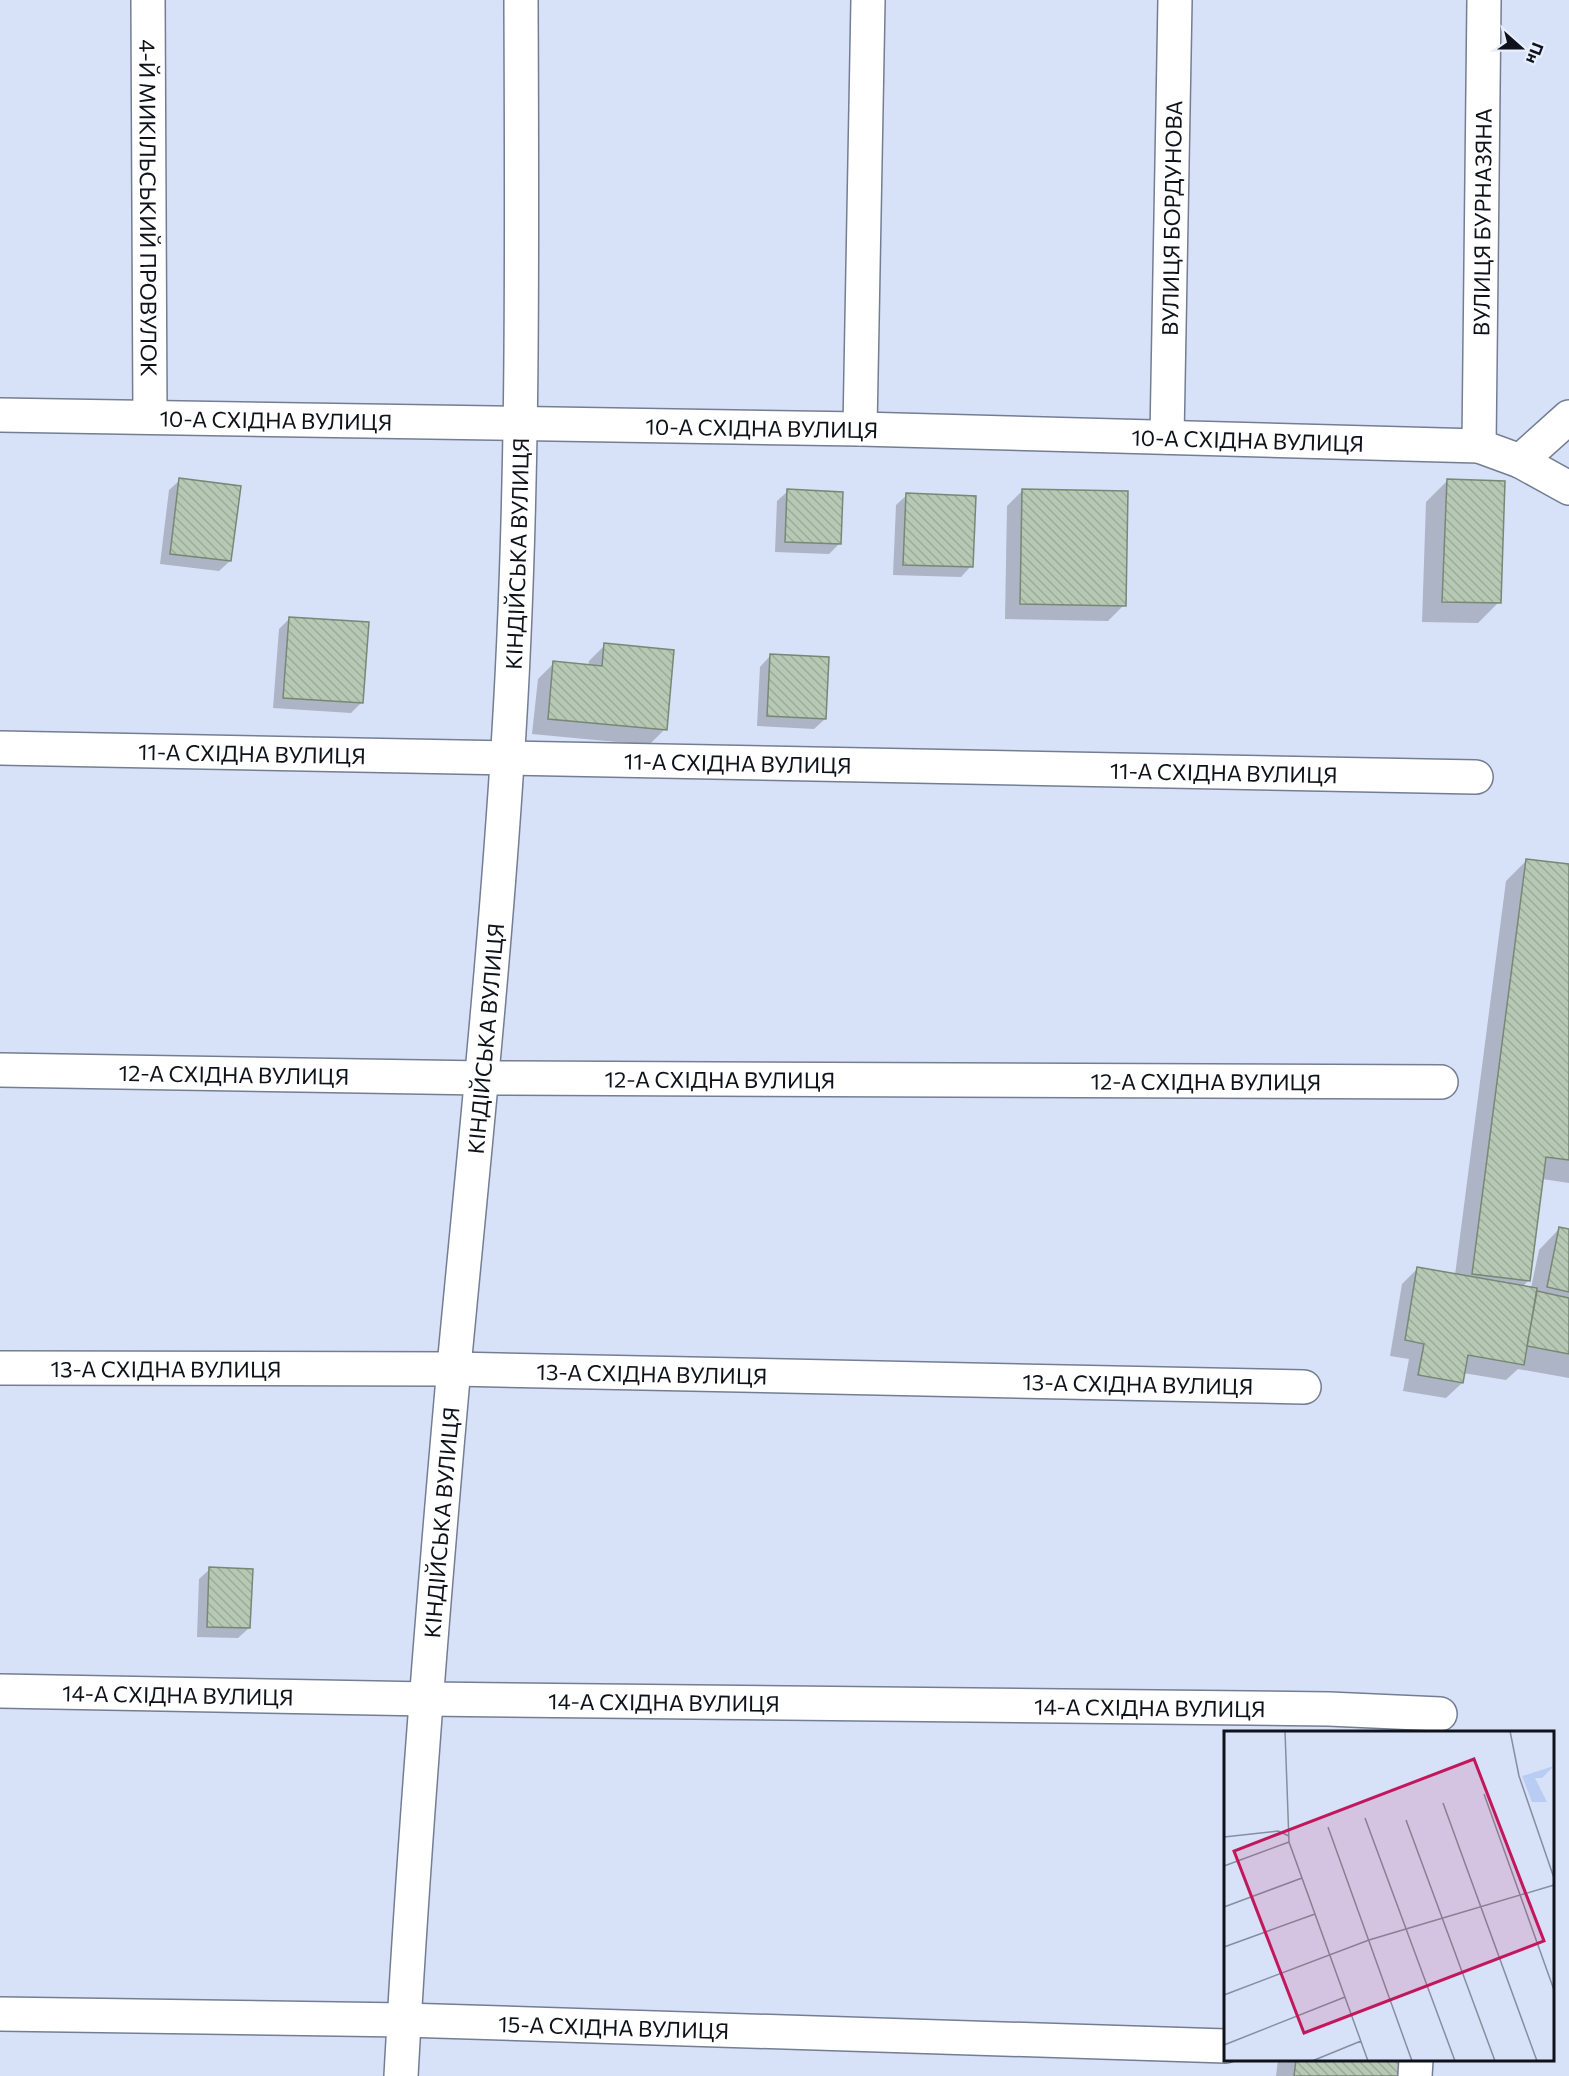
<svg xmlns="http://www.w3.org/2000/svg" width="1569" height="2076" viewBox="0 0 1569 2076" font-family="Commissioner,sans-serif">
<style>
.shadow{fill:#0003}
.building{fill:url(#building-back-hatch);stroke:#778875;stroke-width:1.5}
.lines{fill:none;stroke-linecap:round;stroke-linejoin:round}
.minor-casing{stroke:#747e92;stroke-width:36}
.minor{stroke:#fff;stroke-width:33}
.labels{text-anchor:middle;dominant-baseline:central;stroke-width:4.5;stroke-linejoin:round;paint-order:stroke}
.street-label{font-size:22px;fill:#0f121a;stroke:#e8effc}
.inset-road{fill:none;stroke:#878e9f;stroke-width:1.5}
.view{fill:#c2185b;fill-opacity:0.15;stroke:#c2185b;stroke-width:3}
.inset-edge{fill:none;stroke:#0f121a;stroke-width:3}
</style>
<defs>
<pattern id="building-back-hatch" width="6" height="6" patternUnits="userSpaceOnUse" patternTransform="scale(1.5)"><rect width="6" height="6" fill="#b7c8b4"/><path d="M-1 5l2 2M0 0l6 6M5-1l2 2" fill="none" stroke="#9cab9a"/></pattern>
</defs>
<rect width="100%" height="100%" fill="#d7e1f8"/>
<!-- shadow -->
<path class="shadow" d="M180,480L230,561L219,571L160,564L169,490Z
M1447,481L1499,602L1478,623L1422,622L1426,502Z
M1023,490L1124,605L1108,621L1005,619L1007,506Z
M788,491L839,544L829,554L775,552L777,501Z
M907,495L971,566L961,577L893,575L896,505Z
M290,618L361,703L351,713L273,708L279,629Z
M605,645L665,729L649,745L532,734L538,679L554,663L588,666L589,661Z
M770,656L825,719L814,729L757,726L760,667Z
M1527,860L1569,866V1183L1542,1179L1529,1280L1522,1287L1531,1288L1539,1250L1560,1228L1569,1230V1378L1518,1369L1506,1380L1463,1373L1462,1383L1446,1398L1403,1391L1409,1359L1390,1356L1402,1284L1418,1268L1455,1275L1506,881Z
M210,1569L249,1628L238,1638L197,1637L199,1579Z
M1278,2060H1408L1406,2076H1276Z"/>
<!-- building -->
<path class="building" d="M179,478L241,486L231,561L170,554Z
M1447,479L1505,481L1501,603L1442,602Z
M787,489L843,492L841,544L785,542Z
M1022,489L1128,491L1126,606L1020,604Z
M906,493L976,496L973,567L903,565Z
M289,617L369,622L363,703L283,698Z
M604,643L674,650L667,730L548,719L553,661L602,666Z
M770,654L829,657L826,719L767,716Z
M1526,859L1569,864V1160L1546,1157L1530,1281L1472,1274Z
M1559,1227L1569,1229V1292L1547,1287Z
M1417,1267L1537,1288L1524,1365L1468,1355L1463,1383L1418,1375L1424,1344L1405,1340Z
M1537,1291L1569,1298V1354L1527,1346Z
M209,1567L253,1569L250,1628L207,1627Z
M1296,2060H1409L1407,2076H1294Z"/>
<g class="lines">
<defs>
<g id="minor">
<path id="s1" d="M148,0L150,417"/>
<path id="s2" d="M0,415L860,429L1479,446L1520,461L1569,488"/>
<path d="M860,429L868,0"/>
<path id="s3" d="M1167,437L1175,0"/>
<path id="s4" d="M1479,446L1484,0"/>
<path d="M1520,461L1569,417"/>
<path id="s5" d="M0,748L1476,777"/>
<path id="s6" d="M0,1070L483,1078L1441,1082"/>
<path id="s7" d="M0,1368L454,1369L1304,1387"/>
<path id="s8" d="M0,1691L427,1699L1329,1709L1440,1714"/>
<path id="s9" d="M0,2014L404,2020L1226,2046"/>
<path id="s10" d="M401,2076C414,1840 433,1603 454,1367C473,1166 494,965 507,763C524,509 522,254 521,0"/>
<path d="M1415,2076L1416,2060"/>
</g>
</defs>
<!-- minor casing -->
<use href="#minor" class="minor-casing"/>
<!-- minor -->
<use href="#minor" class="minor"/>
</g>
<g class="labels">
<!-- street labels -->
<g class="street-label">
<text stroke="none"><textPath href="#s1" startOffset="208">4-Й МИКІЛЬСЬКИЙ ПРОВУЛОК</textPath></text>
<text stroke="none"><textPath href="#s3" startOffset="219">ВУЛИЦЯ БОРДУНОВА</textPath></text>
<text stroke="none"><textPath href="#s4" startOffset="224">ВУЛИЦЯ БУРНАЗЯНА</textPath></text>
<text stroke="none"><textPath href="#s2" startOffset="276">10-А СХІДНА ВУЛИЦЯ</textPath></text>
<text stroke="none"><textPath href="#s2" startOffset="762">10-А СХІДНА ВУЛИЦЯ</textPath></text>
<text stroke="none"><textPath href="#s2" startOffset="1248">10-А СХІДНА ВУЛИЦЯ</textPath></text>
<text stroke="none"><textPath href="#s10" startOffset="1527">КІНДІЙСЬКА ВУЛИЦЯ</textPath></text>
<text stroke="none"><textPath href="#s5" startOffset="252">11-А СХІДНА ВУЛИЦЯ</textPath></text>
<text stroke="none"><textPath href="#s5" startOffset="738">11-А СХІДНА ВУЛИЦЯ</textPath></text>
<text stroke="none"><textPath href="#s5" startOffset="1224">11-А СХІДНА ВУЛИЦЯ</textPath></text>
<text stroke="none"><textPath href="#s10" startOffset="1041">КІНДІЙСЬКА ВУЛИЦЯ</textPath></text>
<text stroke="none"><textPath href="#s6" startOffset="234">12-А СХІДНА ВУЛИЦЯ</textPath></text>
<text stroke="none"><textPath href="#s6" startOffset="720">12-А СХІДНА ВУЛИЦЯ</textPath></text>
<text stroke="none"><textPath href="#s6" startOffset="1206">12-А СХІДНА ВУЛИЦЯ</textPath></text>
<text stroke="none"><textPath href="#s7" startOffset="166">13-А СХІДНА ВУЛИЦЯ</textPath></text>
<text stroke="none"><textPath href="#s7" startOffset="652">13-А СХІДНА ВУЛИЦЯ</textPath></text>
<text stroke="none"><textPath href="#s7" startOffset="1138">13-А СХІДНА ВУЛИЦЯ</textPath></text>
<text stroke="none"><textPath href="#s10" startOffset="555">КІНДІЙСЬКА ВУЛИЦЯ</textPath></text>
<text stroke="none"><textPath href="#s8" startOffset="178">14-А СХІДНА ВУЛИЦЯ</textPath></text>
<text stroke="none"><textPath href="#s8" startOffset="664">14-А СХІДНА ВУЛИЦЯ</textPath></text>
<text stroke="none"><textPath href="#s8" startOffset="1150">14-А СХІДНА ВУЛИЦЯ</textPath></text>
<text stroke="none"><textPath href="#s9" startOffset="614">15-А СХІДНА ВУЛИЦЯ</textPath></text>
</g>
</g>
<!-- overview -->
<g transform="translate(1224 1731)">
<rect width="330" height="330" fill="#d7e1f8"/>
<path d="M330,35L318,47H311L323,71H308L298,45Z" fill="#b9ccf4"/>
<path class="inset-road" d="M61,0L65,111L144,330M286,0L295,45L330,147M260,63L330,259M219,72L313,330M141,87L231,330M182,89L271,330M104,96L188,330M0,106L54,100L65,105M0,135L65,111M0,176L78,147M0,216L91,183M0,264L145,209L330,154M0,314L121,266M88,330L137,310"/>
<path class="view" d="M250,28L320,210L80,302L10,120Z"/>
<rect width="330" height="330" class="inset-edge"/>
</g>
<!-- north arrow -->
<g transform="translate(1521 48) rotate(111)" stroke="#e8effc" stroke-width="4.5" paint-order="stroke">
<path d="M0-4.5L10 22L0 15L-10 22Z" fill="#0f121a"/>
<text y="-9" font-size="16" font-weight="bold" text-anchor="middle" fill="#0f121a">Пн</text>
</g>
</svg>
